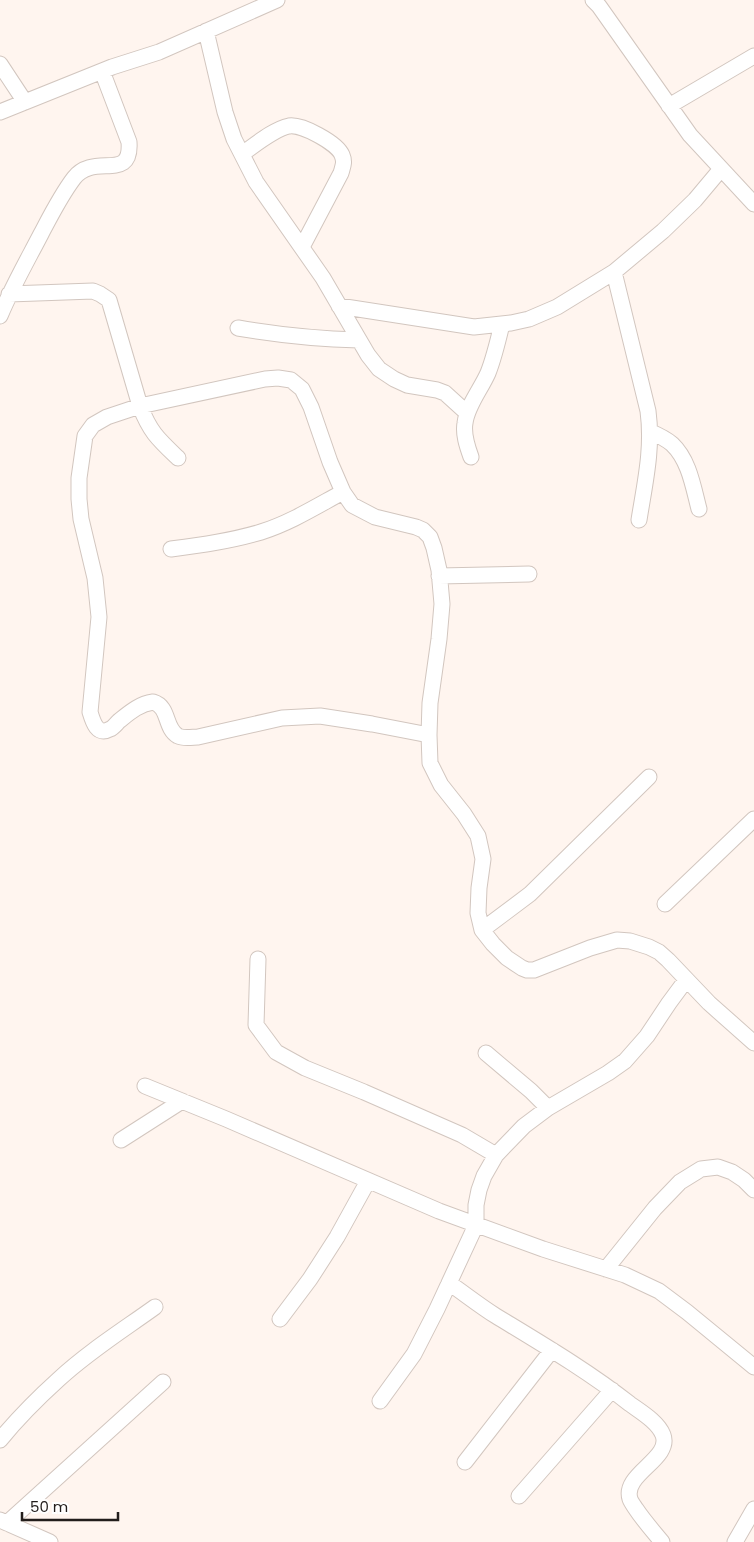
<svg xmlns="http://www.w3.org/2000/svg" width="754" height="1542" viewBox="0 0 754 1542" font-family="Poppins,sans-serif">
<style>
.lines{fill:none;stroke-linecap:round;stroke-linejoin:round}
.minor-casing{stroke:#d2c6bf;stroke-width:17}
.minor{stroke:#fff;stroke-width:15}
</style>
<rect width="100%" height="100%" fill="#fff5ef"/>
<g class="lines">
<defs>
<path id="minor" d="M593,0L599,6L690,135L754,204
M206,31L225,112L234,139L256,182L323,278L368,355L379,369L394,379L407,385L437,390L445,393L467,413
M0,64L25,102
M669,106L754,56
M0,112L112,67L159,52L277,0
M242,154C255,145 274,129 289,126C302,124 337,143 342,155C345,162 343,166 341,173L302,247
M614,272L648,411C653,449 645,482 639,520
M9,294L93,291L100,294L109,300L140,406C150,432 158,439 178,458
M339,306L474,327L511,323L529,319L557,307L614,272L663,231L695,200L721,169
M0,316C12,287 27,261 41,234C51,215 61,195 74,178C94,152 132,183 129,142L102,71
M238,328C279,335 318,339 359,340
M651,432C658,435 666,439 672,444C689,460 693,486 699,509
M471,457C467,446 463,434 465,423C467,406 481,389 488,373C494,358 498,341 502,324
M171,549C201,545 231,541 261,532C290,523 317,506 343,492
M439,576L529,574
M429,735L372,724L320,716L282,718L198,737C193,737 184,739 178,736C164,728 170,707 153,702C139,704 129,713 119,721C116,724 113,728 110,729C97,736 93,722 90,712L99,617L95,578L81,519L79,499V478L85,436L93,425L107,417L140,406L265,379L278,378L291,380L302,389L311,407L330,462L343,492L352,505L375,517L416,527L423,530L430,537L434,548L439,570L442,604L439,639L430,703L429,735L430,763L441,785L464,814L478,836L483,859L479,888L478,913L482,930L493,944L507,958L522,968L527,970H534L590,948L617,940L630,941L649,947L659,952L668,960L709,1003L754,1043
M665,904L754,819
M482,930L530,894L649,777
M258,959L256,1025L276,1052L305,1068L364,1092L462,1135L496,1155
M486,1053L531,1091L548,1108
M145,1086L226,1119L439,1211L543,1249L625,1275L659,1291L687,1312L754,1367
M121,1140L182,1101
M606,1269L655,1208L680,1182L701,1169L718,1167L732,1172L744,1180L754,1190
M449,1283C465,1294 480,1306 496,1316C542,1344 588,1371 630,1404C641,1412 658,1422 663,1435C672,1459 622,1474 630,1499C631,1502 634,1506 636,1509C644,1521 653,1531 662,1542
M280,1319L310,1279L337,1237L368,1181
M380,1401L414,1354L437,1309L476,1225V1205L479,1190L484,1176L496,1155L524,1126L548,1108L608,1073L625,1061L647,1036L669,1003L686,980
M0,1440C18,1418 38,1398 59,1379C88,1352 123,1330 155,1307
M465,1462L552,1350
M519,1496L612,1390
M0,1520L50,1542
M7,1523L163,1382
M735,1542L754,1509"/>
</defs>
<!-- minor casing -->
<use href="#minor" class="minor-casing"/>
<!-- minor -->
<use href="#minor" class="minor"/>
</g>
<!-- scale -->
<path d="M22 1512v8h96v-8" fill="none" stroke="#221d1b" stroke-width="2.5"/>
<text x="30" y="1512" font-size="15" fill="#221d1b" stroke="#ffffff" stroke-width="4" paint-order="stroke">50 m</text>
</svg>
